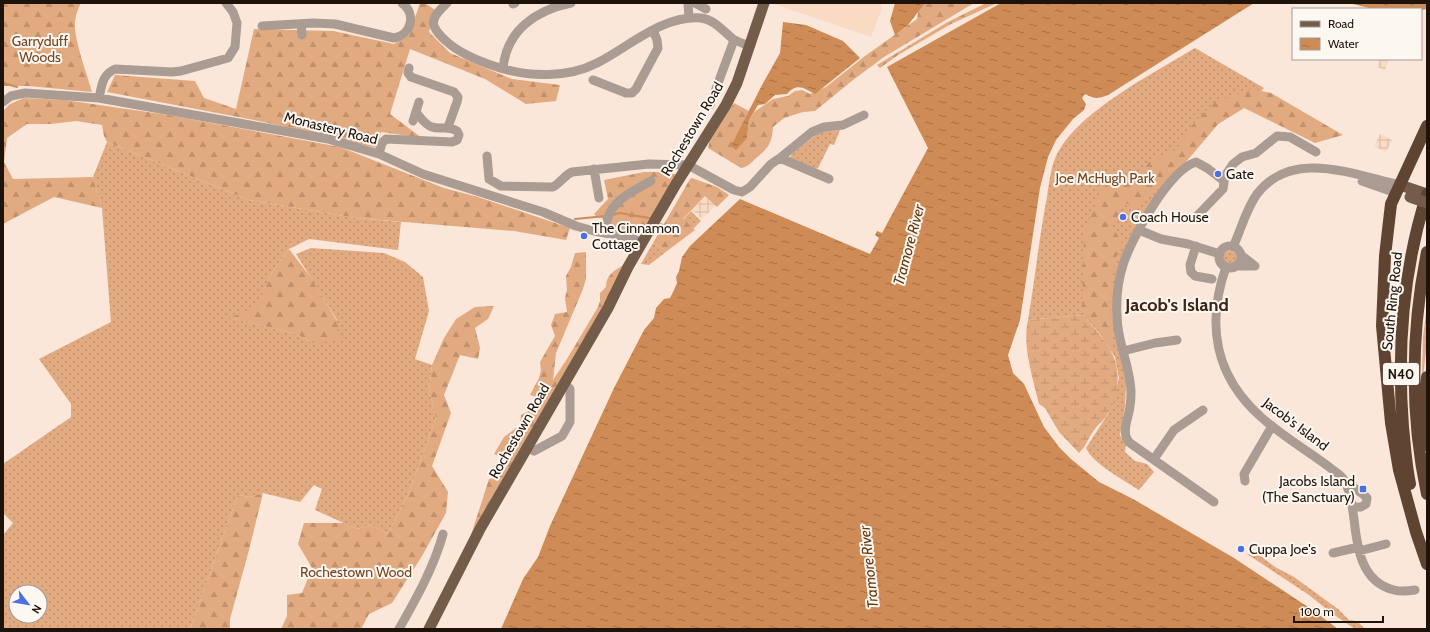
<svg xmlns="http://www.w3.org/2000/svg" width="1430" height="632" viewBox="0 0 1430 632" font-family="Cabin,sans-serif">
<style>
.built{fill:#f9dac3}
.industrial{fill:url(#industrial-grid)}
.grass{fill:url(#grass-dots);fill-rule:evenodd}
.forest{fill:url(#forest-firs)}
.wetland{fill:url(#wetland-marsh)}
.water{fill:url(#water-ripples)}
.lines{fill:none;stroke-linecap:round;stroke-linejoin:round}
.stream{stroke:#ce8b56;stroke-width:2}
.minor{stroke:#aa9c92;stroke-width:9}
.major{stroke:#735c4a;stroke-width:11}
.highway{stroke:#5f4531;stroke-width:12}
.major-bridge{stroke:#735c4a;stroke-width:11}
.poi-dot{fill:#4c6fe3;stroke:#fdf7f2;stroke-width:1.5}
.labels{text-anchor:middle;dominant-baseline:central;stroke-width:4;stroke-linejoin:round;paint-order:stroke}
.shield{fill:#fdf7f2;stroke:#615750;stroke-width:1}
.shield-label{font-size:13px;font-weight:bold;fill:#1e130a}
.park-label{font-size:14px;fill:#72441e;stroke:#fdf7f2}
.street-label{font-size:14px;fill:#1e130a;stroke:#fdf7f2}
.poi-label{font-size:14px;fill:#1e130a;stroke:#fdf7f2;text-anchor:start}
.water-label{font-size:15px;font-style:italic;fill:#653810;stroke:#fdf7f2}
.district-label{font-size:18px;font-weight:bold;fill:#3e2613;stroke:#fdf7f2}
</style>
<defs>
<pattern id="industrial-grid" width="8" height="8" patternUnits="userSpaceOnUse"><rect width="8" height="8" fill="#f9dac3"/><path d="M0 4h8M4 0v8" fill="none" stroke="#d5baa6"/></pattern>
<pattern id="grass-dots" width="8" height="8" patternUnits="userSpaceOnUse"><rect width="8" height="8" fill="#e2aa80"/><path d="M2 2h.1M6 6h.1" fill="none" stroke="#c1916d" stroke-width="1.8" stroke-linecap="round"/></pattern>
<pattern id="forest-firs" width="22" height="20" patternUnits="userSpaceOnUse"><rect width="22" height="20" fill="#e2aa80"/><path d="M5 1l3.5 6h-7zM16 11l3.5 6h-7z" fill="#c1916d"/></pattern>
<pattern id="wetland-marsh" width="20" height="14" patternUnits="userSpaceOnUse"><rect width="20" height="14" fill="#e2aa80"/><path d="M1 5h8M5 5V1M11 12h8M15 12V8" fill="none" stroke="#c1916d"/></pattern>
<pattern id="water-ripples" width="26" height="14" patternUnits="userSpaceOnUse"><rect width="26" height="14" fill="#ce8b56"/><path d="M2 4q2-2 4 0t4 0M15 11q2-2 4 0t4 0" fill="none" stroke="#a77045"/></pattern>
</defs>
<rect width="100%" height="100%" fill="#fae7d9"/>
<!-- built -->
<path class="built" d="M771,3H881L882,8L871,37Z"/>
<!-- industrial -->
<path class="industrial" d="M1380,59L1388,61L1385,70L1377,67Z
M1380,134L1392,140L1386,152L1374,146Z
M706,196L716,205L702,219L692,210Z"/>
<!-- grass -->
<path class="grass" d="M1195,48L1264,88L1244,108L1218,124L1191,156L1157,194L1118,267L1126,385L1125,407L1120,435L1126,444L1125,452L1135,461L1147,464L1154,472L1139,490C1125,481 1092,463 1086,448L1108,414L1114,398L1119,378L1115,357L1100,334L1083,315L1028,320C1035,279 1039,238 1047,197C1049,183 1051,165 1058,152C1081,110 1154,73 1195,48Z
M840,130L834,145L830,144L818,168L815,169L790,158L792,154L816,135L826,131Z
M107,142L249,200L356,218L401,222L398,250L309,239L289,249L271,274L257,308L230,318L296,334L315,344L337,320L296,254L311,248L384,253L405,262L423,277L429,311L415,359L432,365L429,389L436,418L408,495L388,534L371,525L357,529L315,510L322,489L314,485L300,502L263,493L250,497L238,495L190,629H3V535L13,523L3,513V464L71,417V404L39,359L111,322L102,208L93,177ZM16,592H40V616H16Z
M691,211L701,221L693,229L683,220Z
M653,243L667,251L649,265L641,264Z
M1223 258a7 7 0 1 1 14 0a7 7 0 1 1-14 0Z
M1427,304V342L1423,379L1422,377L1423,337Z
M1247,554L1259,555L1275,567L1294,577L1338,609L1349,620L1357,621L1365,629H1355L1330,612L1309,595Z"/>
<!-- forest -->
<path class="forest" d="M3,3H81C78,9 76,14 75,21C73,37 87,74 92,92L28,86H4L3,89Z
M420,3H425L435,10L429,32L450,53L512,79L560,85L556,101L526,104L485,79L410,49L390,114L422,138L381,132L377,148L254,120L107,92L115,75L195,81L204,98L236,109L254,29L333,31L394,44L409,35Z
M923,3H974L884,57L853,80L815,111L803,112L784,118L773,127C772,145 767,149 754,160C750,164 747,167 741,168L708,148L710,140L734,103L749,111L732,146L747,138L749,120L754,112L773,99L788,96L795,91L802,90L810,94L826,87L865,56L917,19L919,7Z
M986,3H997L951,24L898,55L880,68L877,65L946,23Z
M1252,89L1271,93L1343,135L1315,143L1244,108L1218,124L1183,165L1137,209L1124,202L1112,227L1122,242L1115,261L1110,297L1111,346L1082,310L1084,234L1102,188L1139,177L1152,158L1165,157L1178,147L1193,124L1215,102Z
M24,98L65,100L168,115L340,147L444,188L478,197L570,228L566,240L514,231L356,218L249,200L107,142L104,136L102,125L76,121L51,124H27L7,138L4,162L13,179L93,177L102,208L54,197L3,224V111L10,104Z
M644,172H665L675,174L671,186L642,234L613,229V227L602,218L597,217L594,214L608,199L604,180Z
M692,178L717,187L729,195L717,207L705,196L683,219L695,230L667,251L653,243L690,179Z
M289,249L312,279L337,321L339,339L315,344L296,334L229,318L257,307L271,274Z
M586,252V279L583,289L556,353L553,380L567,359L598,307L600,301V293L606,287C606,276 613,271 622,266L619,277L612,293L470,538L489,479L498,477L507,466L506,459L494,454L504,437L520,425L521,415L529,411L536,397L530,395L539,378L541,370L540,362L555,336L551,325L555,314L567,312L565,298L567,290L566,276L571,267L575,253Z
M494,306L488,319L475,328L480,348L478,359L460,355L444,395L451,413L432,466L448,492L446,513L422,556L392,603L369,614L361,629H281L287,616V595L302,593L312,568L298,544L304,523H344L357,529L371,525L388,534L408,495L436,418L429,389L432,365L444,338L456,319L475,307Z
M263,493L249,550L230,619V629H190L238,495L250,497Z"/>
<!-- wetland -->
<path class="wetland" d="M1083,315C1102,337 1122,356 1117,387C1116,396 1113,406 1108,413C1105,420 1098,424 1094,430C1088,438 1087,445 1079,453L1059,432L1045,408L1039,404C1033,378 1022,346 1028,320Z"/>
<!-- water -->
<path class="water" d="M895,3H925L908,25L895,35L890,21Z
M1001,3H1254L1108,95C1097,99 1095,99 1085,94L1082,98L1086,104L1084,110L1073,119L1056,140L1048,157L1040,188L1020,320L1008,355L1013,373L1024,384L1044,427L1059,447L1071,459L1099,482L1133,499L1234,558L1314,611L1338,629H501L523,579L538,557L550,526L614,388L644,330L654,318L656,308L664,299L670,298L674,290L677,283L676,277L679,271L682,257L690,246L740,199L870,254L879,238L875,235L877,231L882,233L928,148L887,67Z
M1349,3H1427V9L1421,10V9H1373Z
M783,22L806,25L843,41L860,58L815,94C804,89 798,82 787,94L775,95L765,104L758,105L749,120L747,138L736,150L731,146L762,85L780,53Z"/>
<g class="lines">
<!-- stream -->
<path class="stream" d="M3,83L17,87
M612,215L620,213L649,218
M575,219L606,216
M661,224L677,235"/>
<!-- minor -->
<path class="minor" d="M447,3C430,19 428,25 446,41C460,54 481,62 500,68C530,77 568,78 597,63C629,47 662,15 701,18C715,20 723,31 733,39C738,42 745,44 750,46
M688,3L689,18
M695,3L706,9
M513,4L515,3
M301,24L302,35
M262,26L313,23L335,24L394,38C411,35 417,14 402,3
M409,68L408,73L411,77L454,92L458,97L457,102L448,127
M503,68C507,30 536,10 571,3
M593,80L626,93H632L636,89L658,48L657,40L653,30
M99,98C102,85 102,75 115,69L172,72L181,71L228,58L235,47L237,23L233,12L226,3
M3,102L11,96L25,93L99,98L328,139L379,154L423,174L543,212L576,226L594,231L632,238L642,243
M710,105L734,40
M413,121L419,102
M379,154L382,143L386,139L452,142L457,140L459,135L457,131C447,125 441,130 432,127C425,125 420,117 416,112
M487,156L489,179L501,186L553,187C561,182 565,175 572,172L649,164L688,165L734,190L742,192L750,187L771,164L780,158L812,132L824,127L843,125L864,115
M780,158L829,179
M594,169L599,198
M1362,181L1396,193
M1196,217L1223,189L1225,176L1233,164L1242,157L1256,153L1277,136L1290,137L1316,152
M1139,230L1161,239L1188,244L1220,254
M605,232C607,202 627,194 651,181
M1196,246L1190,265L1191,272L1195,276L1212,279
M1219 257a11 11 0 1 1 22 0a11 11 0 1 1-22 0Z
M1233,247C1241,230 1246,209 1257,194C1292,148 1354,175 1400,185
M1236,266H1255L1241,255
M1226,267C1206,324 1215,376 1261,417C1283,437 1310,452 1333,470C1337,473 1342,476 1344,480C1351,491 1352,506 1354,519C1357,547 1361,582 1394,590C1401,592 1409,591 1415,590
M1123,351L1155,343L1177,340
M526,447L534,451L562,436L570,422V389L564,383
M1154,459L1174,430L1203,410
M1245,481L1244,474L1272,426
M1345,481L1364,495L1367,498L1366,504L1361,507H1353
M1214,502L1130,443C1120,433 1129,418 1130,406C1131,401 1131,396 1131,391C1130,365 1117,342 1117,316C1116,299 1118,281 1123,265C1131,239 1169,170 1196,162L1207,168L1224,181
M1359,551L1386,544
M1333,553L1359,547
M399,629C416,599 434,567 443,534"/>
<!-- major -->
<path class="major" d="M1400,185L1427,194
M429,629L480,529L608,308L628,267L676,184L726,105L737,83L764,3"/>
<!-- highway -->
<path class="highway" d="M1427,126L1391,204L1385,256L1382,326L1391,423L1399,470L1416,532L1427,564
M1427,252C1411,331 1410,415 1427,494
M1427,377L1426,395L1427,445
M1410,484C1406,465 1405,446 1403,427C1397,349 1403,269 1427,194"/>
<!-- major-bridge -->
<path class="major-bridge" d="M1410,197L1427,203"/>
</g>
<!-- markers -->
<g class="poi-dot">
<circle cx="1218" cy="174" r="4"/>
<circle cx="1123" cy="217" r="4"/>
<circle cx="584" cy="236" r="4"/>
<rect x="1359" y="485" width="8" height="8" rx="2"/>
<circle cx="1241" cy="549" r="4"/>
</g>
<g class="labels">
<!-- shield labels -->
<rect class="shield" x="1383" y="363" width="36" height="22" rx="3"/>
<g class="shield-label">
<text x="1401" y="374">N40</text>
</g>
<!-- park labels -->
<g class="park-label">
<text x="40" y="41">Garryduff<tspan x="40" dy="16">Woods</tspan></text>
<text x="1105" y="178">Joe McHugh Park</text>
<text x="356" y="572">Rochestown Wood</text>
</g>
<!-- street labels -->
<g class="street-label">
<text transform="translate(331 128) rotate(14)">Monastery Road</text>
<text transform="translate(692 129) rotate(-59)">Rochestown Road</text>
<text transform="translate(1392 301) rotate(-84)">South Ring Road</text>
<text transform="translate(1296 424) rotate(37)">Jacob's Island</text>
<text transform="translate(519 431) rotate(-60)">Rochestown Road</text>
</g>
<!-- poi labels -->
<g class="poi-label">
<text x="1226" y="174">Gate</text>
<text x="1131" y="217">Coach House</text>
<text x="592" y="228">The Cinnamon<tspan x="592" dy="16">Cottage</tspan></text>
<text x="1355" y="481" text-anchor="end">Jacobs Island<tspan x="1355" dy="16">(The Sanctuary)</tspan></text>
<text x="1249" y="549">Cuppa Joe's</text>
</g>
<!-- water labels -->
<g class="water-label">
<text transform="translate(909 245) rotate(-75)">Tramore River</text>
<text transform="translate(869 567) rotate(-96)">Tramore River</text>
</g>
<!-- district labels -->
<g class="district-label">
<text x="1177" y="305">Jacob's Island</text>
</g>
</g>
<!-- border -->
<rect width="1430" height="632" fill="none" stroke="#1e130a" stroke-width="8"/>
<!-- legend -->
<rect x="1292" y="8" width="130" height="52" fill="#fdf7f2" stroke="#a49c95"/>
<rect x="1300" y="21" width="20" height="6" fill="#735c4a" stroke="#a49c95"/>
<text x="1328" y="28" font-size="12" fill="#1e130a">Road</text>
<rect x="1300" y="38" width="20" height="12" fill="url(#water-ripples)" stroke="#a49c95"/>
<text x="1328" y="48" font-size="12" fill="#1e130a">Water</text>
<!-- north arrow -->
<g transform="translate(28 604) rotate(121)"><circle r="19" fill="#fdf7f2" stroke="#a49c95"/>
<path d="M0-3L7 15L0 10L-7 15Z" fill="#4c6fe3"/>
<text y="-6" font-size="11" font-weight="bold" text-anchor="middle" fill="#1e130a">N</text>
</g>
<!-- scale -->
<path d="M1294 616v6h89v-6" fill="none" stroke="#1e130a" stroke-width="2"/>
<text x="1300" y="616" font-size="12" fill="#1e130a" stroke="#fdf7f2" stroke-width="3" paint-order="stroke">100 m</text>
</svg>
